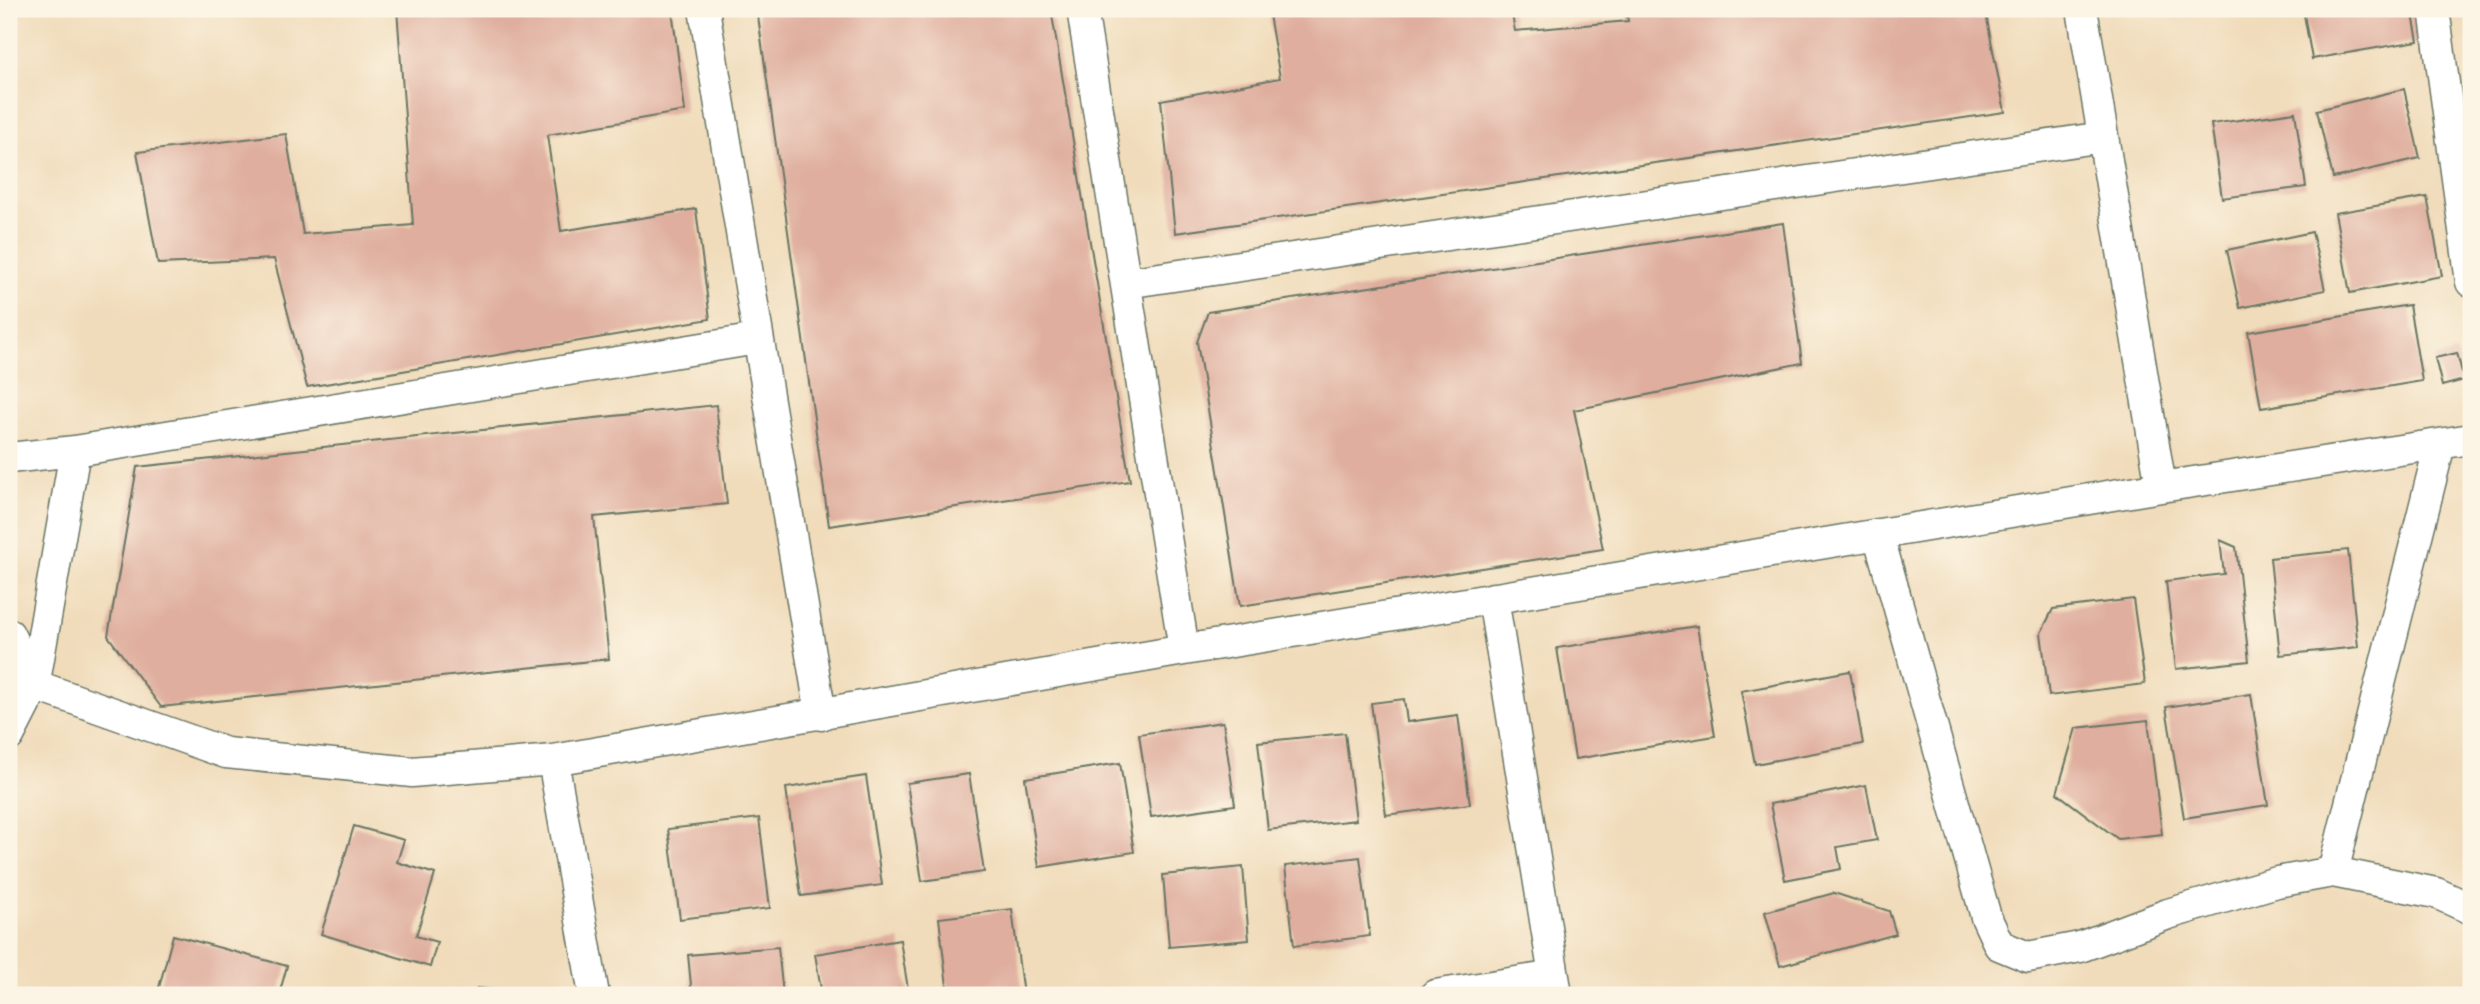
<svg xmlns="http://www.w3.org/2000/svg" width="2480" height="1004" viewBox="0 0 2480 1004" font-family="Pangolin,sans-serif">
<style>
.building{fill:#dfae9e}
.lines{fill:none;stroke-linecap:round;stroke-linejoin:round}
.street-casing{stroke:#687463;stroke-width:33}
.street{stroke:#fff;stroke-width:30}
</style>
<rect width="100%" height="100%" fill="#fcf5e5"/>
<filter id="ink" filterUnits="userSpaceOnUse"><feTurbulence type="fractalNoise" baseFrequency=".0143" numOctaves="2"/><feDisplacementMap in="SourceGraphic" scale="14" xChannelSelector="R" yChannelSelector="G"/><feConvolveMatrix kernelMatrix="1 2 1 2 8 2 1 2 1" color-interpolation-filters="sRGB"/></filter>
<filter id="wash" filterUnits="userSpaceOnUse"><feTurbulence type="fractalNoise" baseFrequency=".00686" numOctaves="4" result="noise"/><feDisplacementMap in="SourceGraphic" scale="28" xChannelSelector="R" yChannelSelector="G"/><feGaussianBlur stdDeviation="1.57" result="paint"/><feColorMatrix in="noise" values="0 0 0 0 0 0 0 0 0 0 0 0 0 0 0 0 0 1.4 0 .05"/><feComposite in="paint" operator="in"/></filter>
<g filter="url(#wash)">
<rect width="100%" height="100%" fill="#f0dbba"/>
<g id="blocks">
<!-- building -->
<path class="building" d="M397,9H672L685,111L547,135L561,231L696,209L710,319L307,387L274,259L158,264L137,152L286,134L303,234L413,225Z
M757,9H1051L1130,481L829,526Z
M1268,9H1511L1515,31L1628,21L1626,9H1985L2005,112L1175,233L1161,100L1280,78Z
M2303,9H2412L2418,41L2312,59Z
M2404,89L2420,158L2333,178L2317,110Z
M2295,112L2306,187L2222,198L2211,124Z
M2427,197L2442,276L2350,293L2335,213Z
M1783,223L1802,363L1574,410L1603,549L1240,606L1197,342L1208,312Z
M2312,232L2325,290L2240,308L2227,250Z
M2409,305L2422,381L2261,408L2248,332Z
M2457,353L2464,380L2442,386L2435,358Z
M716,405L727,504L594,517L609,659L161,707L108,636L137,467Z
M2220,540L2236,547L2249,661L2176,669L2166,581L2224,574Z
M2348,550L2358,647L2280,655L2270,558Z
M2133,599L2145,684L2049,696L2041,633L2053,609Z
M1697,626L1715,736L1575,759L1557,648Z
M1850,671L1863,744L1755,764L1741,691Z
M2251,694L2268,805L2184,818L2166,707Z
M1404,699L1407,722L1458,715L1470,804L1386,815L1371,703Z
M2148,720L2162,834L2118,839L2057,793L2076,728Z
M1223,722L1235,805L1151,817L1139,734Z
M1345,733L1356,820L1268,830L1258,742Z
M1120,763L1134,852L1039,867L1025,778Z
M969,774L984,872L922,881L907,783Z
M866,776L882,885L801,896L786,788Z
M1866,785L1877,840L1837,847L1841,869L1785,880L1770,804Z
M759,818L770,908L680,919L668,829Z
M354,826L404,840L397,862L435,874L416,936L437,942L430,967L321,934Z
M1360,857L1370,936L1294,946L1285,866Z
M1243,867L1249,940L1169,947L1163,875Z
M1834,893L1889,911L1896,934L1780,966L1765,912Z
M1012,909L1023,995H948L939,918Z
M173,935L287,966L279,995H157Z
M900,940L909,995H822L815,954Z
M778,947L783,995H692L688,955Z
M477,988L531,993V995H476Z"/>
</g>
</g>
<g filter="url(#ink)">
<use href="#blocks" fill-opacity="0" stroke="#687463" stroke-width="2"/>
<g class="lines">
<defs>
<path id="street" d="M704,9L821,715
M1082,9L1184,650
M2082,9L2161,487
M2434,9L2471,282
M1126,283L2103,137
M9,458L75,451L757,339
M1878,534L1986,917L1999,945L2028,957L2080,947L2168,914L2277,882L2333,872L2436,893L2471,909
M1493,598L1557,995
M9,634L34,687
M9,676L226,753L412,772L553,760L1184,650L2161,487L2471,439
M9,736L34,687L75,451
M553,760L594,995
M2333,872L2440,444
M1435,995L1554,976"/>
</defs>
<!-- street casing -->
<use href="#street" class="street-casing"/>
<!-- street -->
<use href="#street" class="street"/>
</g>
</g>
<!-- margin -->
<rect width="2480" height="1004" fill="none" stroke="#fcf5e5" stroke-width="35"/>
</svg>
